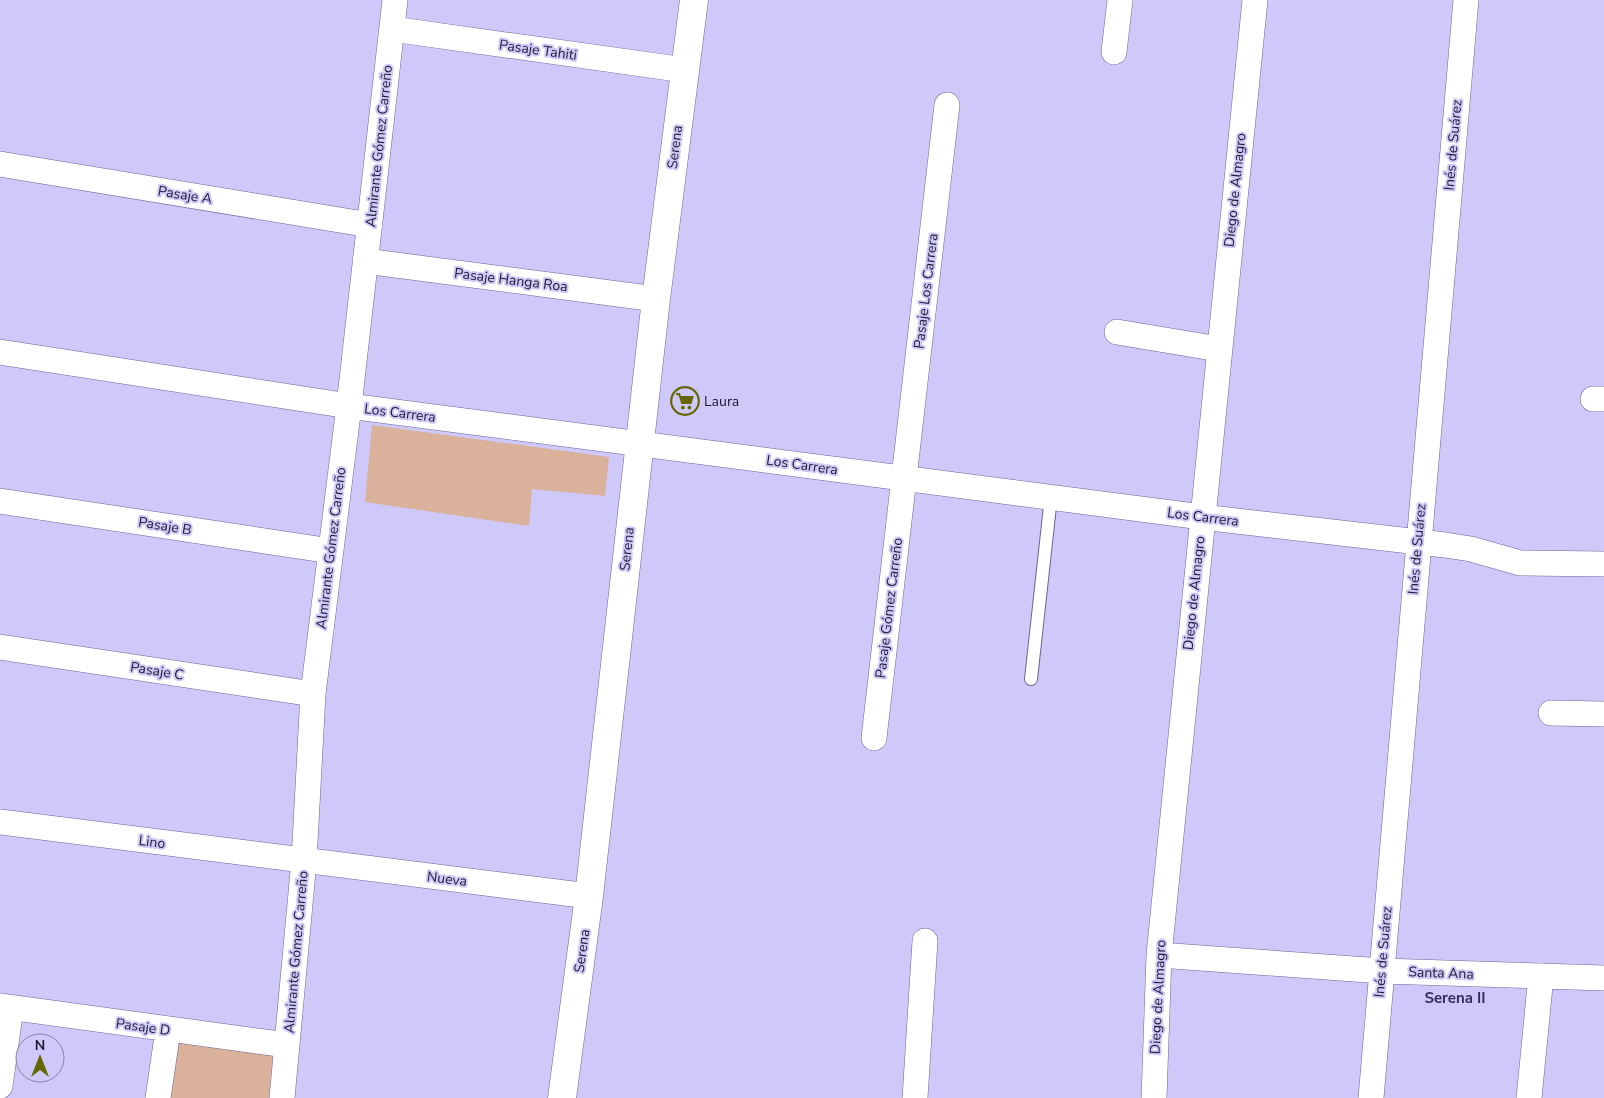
<svg xmlns="http://www.w3.org/2000/svg" width="1604" height="1098" viewBox="0 0 1604 1098" font-family="'Nunito Sans',sans-serif">
<style>
.green{fill:#dab19b}
.lines{fill:none;stroke-linecap:round;stroke-linejoin:round}
.service-casing{stroke:#6c6498;stroke-width:14}
.minor-casing{stroke:#6c6498;stroke-width:26}
.tertiary-casing{stroke:#6c6498;stroke-width:29}
.service{stroke:#fff;stroke-width:12}
.minor{stroke:#fff;stroke-width:25}
.tertiary{stroke:#fff;stroke-width:28}
.labels{text-anchor:middle;dominant-baseline:central;stroke-width:4;stroke-linejoin:round;paint-order:stroke}
.street-label{font-size:14px;fill:#1e1b30;stroke:#cec9f8}
.poi-label{font-size:14px;fill:#1e1b30;stroke:#cec9f8;text-anchor:start}
.neighbourhood-label{font-size:15px;font-weight:bold;fill:#342b5a;stroke:#cec9f8}
</style>
<rect width="100%" height="100%" fill="#cec9f8"/>
<!-- green -->
<path class="green" d="M372,425L609,457L605,496L532,489L529,526L365,502Z
M174,1042L274,1053L269,1098H166Z"/>
<g class="lines">
<defs>
<path id="service" d="M1031,679L1051,497"/>
<path id="minor" d="M392,29L685,70
M1114,52L1120,0
M0,164L370,225
M365,261L656,299
M1117,332L1219,349
M0,352L349,406L1202,517L1445,545L1471,549L1520,563L1604,564
M1593,399H1604
M0,501L331,551
M0,647L313,694
M1551,713L1604,714
M874,738L947,105
M0,822L589,896
M1159,955L1382,971L1604,978
M0,1006L287,1045
M0,1086L11,1008
M158,1098L168,1030
M282,1098L304,861L313,694L349,406L395,0
M915,1098L925,941
M1154,1098L1159,955L1255,0
M1371,1098L1466,0
M1529,1098L1541,976"/>
<path id="tertiary" d="M562,1098L589,896L656,299L694,0"/>
</defs>
<!-- service casing -->
<use href="#service" class="service-casing"/>
<!-- minor casing -->
<use href="#minor" class="minor-casing"/>
<!-- tertiary casing -->
<use href="#tertiary" class="tertiary-casing"/>
<!-- service -->
<use href="#service" class="service"/>
<!-- minor -->
<use href="#minor" class="minor"/>
<!-- tertiary -->
<use href="#tertiary" class="tertiary"/>
</g>
<!-- icons -->
<defs>
<symbol id="supermarket-ring" viewBox="-11 -11 22 22"><circle r="9.5" fill="#cec9f8" stroke="#660" stroke-width="1.5"/><path d="M-6-5.5h2.5l.6 2H6L4.5 2H-2.5L-4.4-4H-6ZM-1.5 3.2a1.3 1.3 0 1 0 .1 0ZM3 3.2a1.3 1.3 0 1 0 .1 0Z" fill="#660"/></symbol>
</defs>
<g fill-rule="evenodd">
<use href="#supermarket-ring" x="669" y="385" width="32" height="32"/>
</g>
<g class="labels">
<!-- street labels -->
<g class="street-label">
<text transform="translate(538 50) rotate(8)">Pasaje Tahiti</text>
<text transform="translate(1453 145) rotate(-85)">Inés de Suárez</text>
<text transform="translate(379 146) rotate(-84)">Almirante Gómez Carreño</text>
<text transform="translate(675 147) rotate(-83)">Serena</text>
<text transform="translate(1235 190) rotate(-84)">Diego de Almagro</text>
<text transform="translate(185 195) rotate(9)">Pasaje A</text>
<text transform="translate(511 280) rotate(7)">Pasaje Hanga Roa</text>
<text transform="translate(926 291) rotate(-83)">Pasaje Los Carrera</text>
<text transform="translate(400 413) rotate(7)">Los Carrera</text>
<text transform="translate(802 465) rotate(8)">Los Carrera</text>
<text transform="translate(1203 517) rotate(7)">Los Carrera</text>
<text transform="translate(165 526) rotate(9)">Pasaje B</text>
<text transform="translate(331 548) rotate(-83)">Almirante Gómez Carreño</text>
<text transform="translate(627 549) rotate(-84)">Serena</text>
<text transform="translate(1417 549) rotate(-85)">Inés de Suárez</text>
<text transform="translate(1194 593) rotate(-84)">Diego de Almagro</text>
<text transform="translate(889 608) rotate(-83)">Pasaje Gómez Carreño</text>
<text transform="translate(157 671) rotate(9)">Pasaje C</text>
<text transform="translate(152 842) rotate(7)">Lino</text>
<text transform="translate(447 879) rotate(7)">Nueva</text>
<text transform="translate(582 951) rotate(-82)">Serena</text>
<text transform="translate(296 952) rotate(-85)">Almirante Gómez Carreño</text>
<text transform="translate(1383 952) rotate(-85)">Inés de Suárez</text>
<text transform="translate(1441 973) rotate(2)">Santa Ana</text>
<text transform="translate(1158 997) rotate(-87)">Diego de Almagro</text>
<text transform="translate(143 1027) rotate(8)">Pasaje D</text>
</g>
<!-- poi labels -->
<g class="poi-label">
<text x="704" y="401">Laura</text>
</g>
<!-- neighbourhood labels -->
<g class="neighbourhood-label">
<text x="1455" y="998">Serena II</text>
</g>
</g>
<!-- north arrow -->
<g transform="translate(40 1058)"><circle r="24" fill="#cec9f8" stroke="#8883a8"/>
<path d="M0-4L9 19L0 12L-9 19Z" fill="#666600"/>
<text y="-8" font-size="14" font-weight="bold" text-anchor="middle" fill="#1e1b30">N</text>
</g>
</svg>
